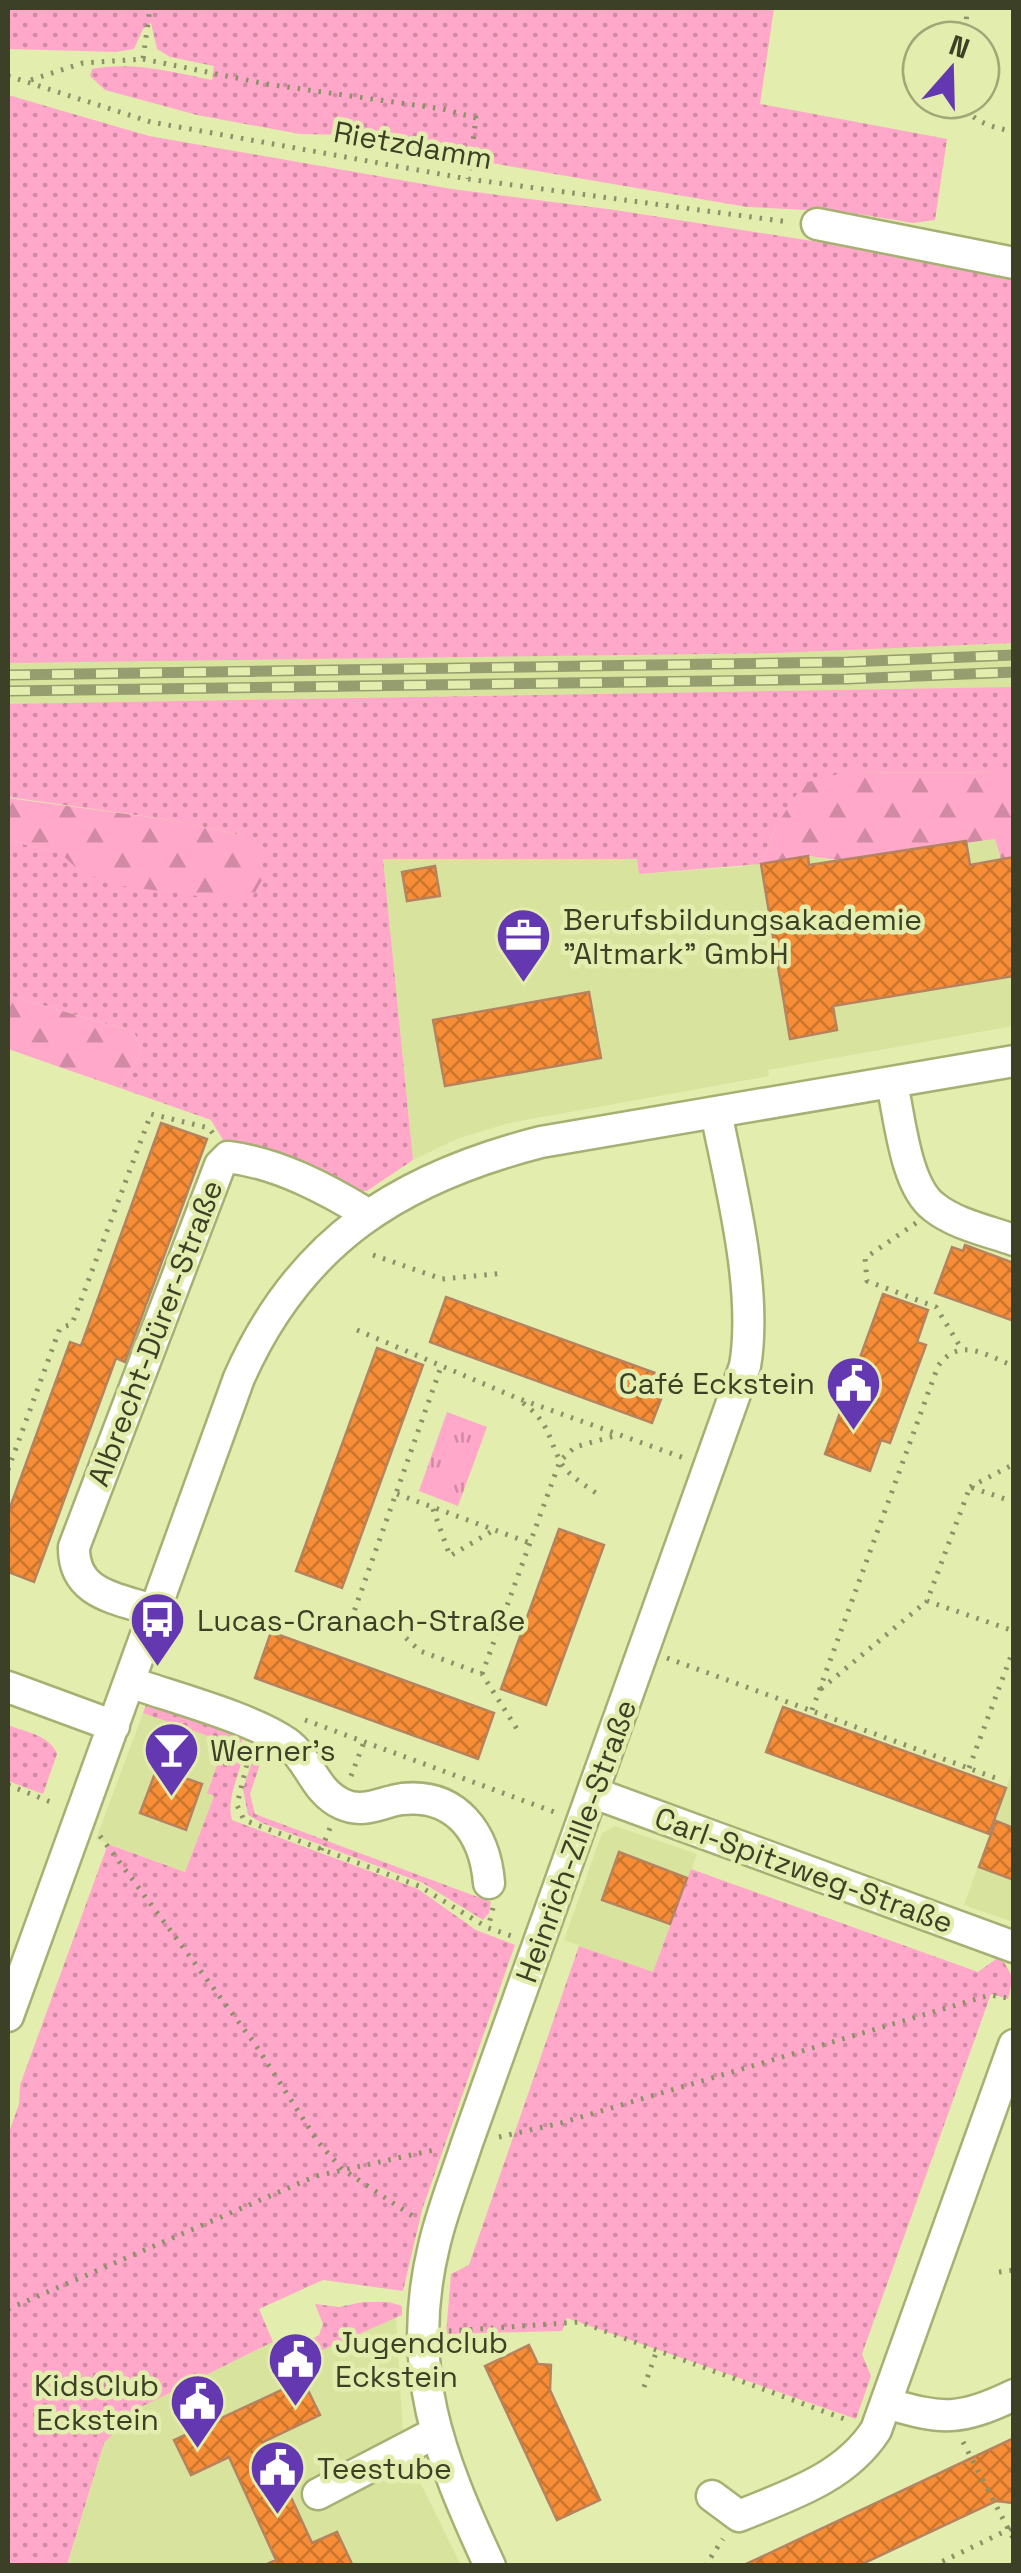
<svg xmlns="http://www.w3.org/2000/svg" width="1021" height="2573" viewBox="0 0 1021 2573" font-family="'Space Grotesk',sans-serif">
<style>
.built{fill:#d8e49e}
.grass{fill:url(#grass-dots)}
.forest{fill:url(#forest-firs)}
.park{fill:url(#park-tufts)}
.building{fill:url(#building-cross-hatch);stroke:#b7835f;stroke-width:2.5}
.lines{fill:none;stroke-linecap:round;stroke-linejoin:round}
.minor-casing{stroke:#a6b073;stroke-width:35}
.path{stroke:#8b9267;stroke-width:5;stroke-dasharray:2.5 8;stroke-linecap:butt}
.minor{stroke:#fff;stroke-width:30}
.rail-casing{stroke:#969d6f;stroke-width:11}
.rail{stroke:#e2edae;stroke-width:8;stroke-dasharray:22;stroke-linecap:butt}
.labels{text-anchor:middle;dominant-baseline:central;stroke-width:9;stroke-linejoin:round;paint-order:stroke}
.street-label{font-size:30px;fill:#3c4026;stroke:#e2edae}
.poi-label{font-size:30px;fill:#3c4026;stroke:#e2edae;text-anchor:start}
</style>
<defs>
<pattern id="grass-dots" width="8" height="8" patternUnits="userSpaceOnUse" patternTransform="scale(2.5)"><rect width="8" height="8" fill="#ffa8c9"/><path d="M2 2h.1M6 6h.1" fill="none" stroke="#d08aa3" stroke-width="1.8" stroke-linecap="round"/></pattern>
<pattern id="forest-firs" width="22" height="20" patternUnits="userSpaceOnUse" patternTransform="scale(2.5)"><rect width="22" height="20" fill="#ffa8c9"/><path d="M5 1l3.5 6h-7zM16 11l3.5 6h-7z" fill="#d08aa3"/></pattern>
<pattern id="park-tufts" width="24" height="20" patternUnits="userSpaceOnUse" patternTransform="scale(2.5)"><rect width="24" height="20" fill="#ffa8c9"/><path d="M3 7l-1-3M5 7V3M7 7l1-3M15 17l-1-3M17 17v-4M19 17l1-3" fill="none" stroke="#d08aa3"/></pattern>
<pattern id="building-cross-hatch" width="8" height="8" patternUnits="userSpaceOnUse" patternTransform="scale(2.5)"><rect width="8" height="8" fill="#f78d36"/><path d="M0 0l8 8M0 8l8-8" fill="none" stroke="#c9752d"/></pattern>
</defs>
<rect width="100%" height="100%" fill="#e2edae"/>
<!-- built -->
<path class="built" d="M1013,634L1014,698L8,715V654Z
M995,839L1001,859L1013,857V1026L768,1070L769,1076L509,1123L459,1138L413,1160L383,859H638L640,874L738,867L808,856L840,860Z
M143,1713L225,1741L207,1792L214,1796L185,1872L96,1839Z
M1013,1768V1922L964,1905Z
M615,1826L697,1854L653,1973L564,1940L602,1833Z
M396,2316L403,2434L415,2472L461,2565L67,2566L104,2443L141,2407L273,2342L279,2354L300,2347L309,2355Z"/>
<!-- grass -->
<path class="grass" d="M8,8H774L760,104L947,139L935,220L913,223L846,212L747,207L433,153L347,135L300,134L197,115L105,90L90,76L92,69C132,61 173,72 212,80L214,66L170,57L157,49L151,23L143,29L134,49L116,52L8,49Z
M8,95L149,136L452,189L615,210L882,252L1013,279V643L777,653L8,663Z
M1013,687V772L842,773L776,826L761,864L639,874L637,859H383L413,1160L367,1191H352L226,1145L211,1120L120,1088L142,1051L134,1032L8,995V840L62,854L81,872L241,835L171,820L8,797V704Z
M148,1699L241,1735C250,1765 224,1791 232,1820L418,1889L476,1930L515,1945L422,2210L403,2291L323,2280L259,2309L273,2342L141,2407L104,2443L67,2565L8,2566V2135L19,2104L20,2085L108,1844L185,1872L214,1796L207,1793L225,1742L143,1713Z
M8,1725C25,1732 50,1735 57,1754L43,1794L8,1781Z
M260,1737L268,1740L250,1794L255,1814L491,1902L489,1913L483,1920L423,1883L262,1823L248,1815L243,1789Z
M691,1869L978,1972L996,1959L1004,1962L1013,1978L1008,1999L991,1994L862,2354L871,2376L856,2419L567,2318L562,2331L446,2334L451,2274L469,2265L579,1946L653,1972Z
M363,2302H389L402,2306V2315L309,2356L300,2347L319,2335L323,2324L315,2304L339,2307Z"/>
<!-- forest -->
<path class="forest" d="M1013,772V857L1001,859L995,839L840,860L808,856L761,864L776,826L804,783L842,773Z
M8,798L171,820L241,835L262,857V880L249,903L123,886L81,872L61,854L8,840Z
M8,995L134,1032L142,1051L120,1088L8,1049Z"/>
<!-- park -->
<path class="park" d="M447,1412L487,1427L458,1506L419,1491Z"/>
<!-- building -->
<path class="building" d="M966,841L970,865L1014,857V976L833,1006L837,1030L790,1039L761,864L808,856L809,865Z
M435,866L440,896L407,901L402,872Z
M589,992L601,1058L445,1086L433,1020Z
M161,1123L207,1139L125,1362L116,1358L34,1582L8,1572V1513L70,1342L81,1346Z
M965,1245L1014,1263V1321L935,1293L952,1247L963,1251Z
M883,1294L928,1310L917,1342L926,1345L890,1443L881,1440L870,1471L825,1454Z
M446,1297L669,1378L652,1423L430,1342Z
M377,1348L423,1365L342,1588L296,1571Z
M559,1529L604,1545L546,1705L501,1689Z
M271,1632L494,1713L478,1759L255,1678Z
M783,1707L1006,1788L989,1834L766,1752Z
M157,1768L202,1784L186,1830L140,1813Z
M996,1821L1014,1828V1880L979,1867Z
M619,1852L687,1878L670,1924L602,1900Z
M529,2345L538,2364L551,2365L550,2390L600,2500L557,2520L485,2366Z
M303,2380L320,2415L265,2441L312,2543L337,2532L353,2566H263L276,2560L229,2457L191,2475L174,2440Z
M1014,2438V2503L996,2501L858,2566H742Z"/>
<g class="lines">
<defs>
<path id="minor" d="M817,224L1014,263
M892,1084C900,1118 905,1185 934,1207C955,1224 988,1231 1014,1240
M155,1611C117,1598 73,1595 74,1547L220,1165L228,1157C278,1163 327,1189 369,1215
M129,1682C172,1697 252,1718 287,1743C310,1760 314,1791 342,1804C364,1814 381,1802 402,1799C457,1793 485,1834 489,1883
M8,1687L114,1726
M594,1793L1014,1947
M8,2016L239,1378C300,1240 400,1178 541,1142L1014,1061
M886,2403C943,2420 959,2421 1014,2395
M318,2494L435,2433
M712,2496L739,2516C790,2495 845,2478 876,2430L1014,2045
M490,2566C439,2456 404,2369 434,2246C442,2211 456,2177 467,2143L745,1366C758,1290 731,1188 716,1112"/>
</defs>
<!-- minor casing -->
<use href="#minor" class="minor-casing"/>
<!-- path -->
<path class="path" d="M965,40L967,8
M143,59L266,84L443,109L476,118L468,179
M8,76L151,122L468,179L789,222
M31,80L83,63L143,59L150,8
M961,100C971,123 991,126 1014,132
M916,1223L865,1258L867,1281L936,1307L961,1348
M373,1255L442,1279L505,1273
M357,1330L517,1398L684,1458
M523,1403C548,1422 547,1433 559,1459C566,1474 582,1483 596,1493
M8,1470L60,1328L72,1324L151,1114L209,1128L214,1135
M970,1487L1014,1464
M397,1494L530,1543
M1014,1502L970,1487L927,1601L1014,1631
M433,1509L450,1556L494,1530
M351,1620L442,1364
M406,1638L420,1651L482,1674L517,1729
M667,1658L1001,1780
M482,1674L560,1461L575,1447L618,1435
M821,1689L927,1601
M812,1710L938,1366C960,1336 985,1355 1014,1366
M305,1720L557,1813
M249,1755L237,1805L244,1820L419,1886L488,1928
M969,1768L1014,1648
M351,1776L364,1742
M8,1785L56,1804
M100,1836L255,2044L318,2142L342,2169L414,2217
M321,1850L330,1828
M493,1908L488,1928L515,1937
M499,2137L561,2123L990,1995L1014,1999
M999,2272L1014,2270
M8,2309L316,2176L434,2150
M449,2331L580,2322L850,2421
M644,2387L657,2350
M963,2442L1014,2540
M705,2566L723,2539
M933,2566L1014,2527"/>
<!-- minor -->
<use href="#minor" class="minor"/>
<defs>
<path id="rail" d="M8,675L848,662L1014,655
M8,691L847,679L1014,672"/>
</defs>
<!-- rail casing -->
<use href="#rail" class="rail-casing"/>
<!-- rail -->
<use href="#rail" class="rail"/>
</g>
<!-- icons -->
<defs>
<symbol id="office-pin" viewBox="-11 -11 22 30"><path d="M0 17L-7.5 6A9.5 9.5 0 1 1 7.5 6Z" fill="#6438b0" stroke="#e2edae"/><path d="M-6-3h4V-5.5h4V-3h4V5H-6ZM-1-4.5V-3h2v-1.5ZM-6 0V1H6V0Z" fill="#fff"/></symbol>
<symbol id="civic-pin" viewBox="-11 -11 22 30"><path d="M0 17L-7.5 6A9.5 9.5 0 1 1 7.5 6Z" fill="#6438b0" stroke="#e2edae"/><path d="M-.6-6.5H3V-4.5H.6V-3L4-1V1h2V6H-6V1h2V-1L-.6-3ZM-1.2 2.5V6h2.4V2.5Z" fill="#fff"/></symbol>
<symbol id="bus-pin" viewBox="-11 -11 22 30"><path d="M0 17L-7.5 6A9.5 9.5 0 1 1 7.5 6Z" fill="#6438b0" stroke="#e2edae"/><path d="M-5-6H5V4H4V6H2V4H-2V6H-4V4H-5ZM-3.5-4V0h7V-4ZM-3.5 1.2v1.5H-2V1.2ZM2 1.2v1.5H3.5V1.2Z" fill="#fff"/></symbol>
<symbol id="bar-pin" viewBox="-11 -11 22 30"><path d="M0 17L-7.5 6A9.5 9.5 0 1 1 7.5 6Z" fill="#6438b0" stroke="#e2edae"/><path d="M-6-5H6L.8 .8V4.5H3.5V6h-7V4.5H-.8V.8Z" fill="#fff"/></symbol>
</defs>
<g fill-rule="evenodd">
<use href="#office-pin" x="492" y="904" width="63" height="86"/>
<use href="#civic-pin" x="822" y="1352" width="63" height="86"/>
<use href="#bus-pin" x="126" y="1588" width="63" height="86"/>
<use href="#bar-pin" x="140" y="1718" width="63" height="86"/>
<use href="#civic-pin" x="264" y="2328" width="63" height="86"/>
<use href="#civic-pin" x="166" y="2370" width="63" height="86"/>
<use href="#civic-pin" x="246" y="2436" width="63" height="86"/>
</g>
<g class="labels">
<!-- street labels -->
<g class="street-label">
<text transform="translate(413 145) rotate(10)">Rietzdamm</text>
<text transform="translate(155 1333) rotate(-69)">Albrecht-Dürer-Straße</text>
<text transform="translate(576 1841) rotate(-70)">Heinrich-Zille-Straße</text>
<text transform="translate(804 1870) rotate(20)">Carl-Spitzweg-Straße</text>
</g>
<!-- poi labels -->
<g class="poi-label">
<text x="563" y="919">Berufsbildungsakademie<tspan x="563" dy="34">"Altmark" GmbH</tspan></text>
<text x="815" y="1383" text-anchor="end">Café Eckstein</text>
<text x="197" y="1620">Lucas-Cranach-Straße</text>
<text x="210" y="1750">Werner's</text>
<text x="335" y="2342">Jugendclub<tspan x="335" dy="34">Eckstein</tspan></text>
<text x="159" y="2385" text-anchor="end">KidsClub<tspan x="159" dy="34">Eckstein</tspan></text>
<text x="317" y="2468">Teestube</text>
</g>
</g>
<!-- border -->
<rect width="1021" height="2573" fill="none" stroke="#3c4026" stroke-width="20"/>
<!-- north arrow -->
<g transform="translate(951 70) rotate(20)"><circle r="48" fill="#e2edae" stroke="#a0a878" stroke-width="2.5"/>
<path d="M0-8L18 38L0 25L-18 38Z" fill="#6438b0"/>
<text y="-15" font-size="28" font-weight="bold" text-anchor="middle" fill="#3c4026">N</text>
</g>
</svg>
